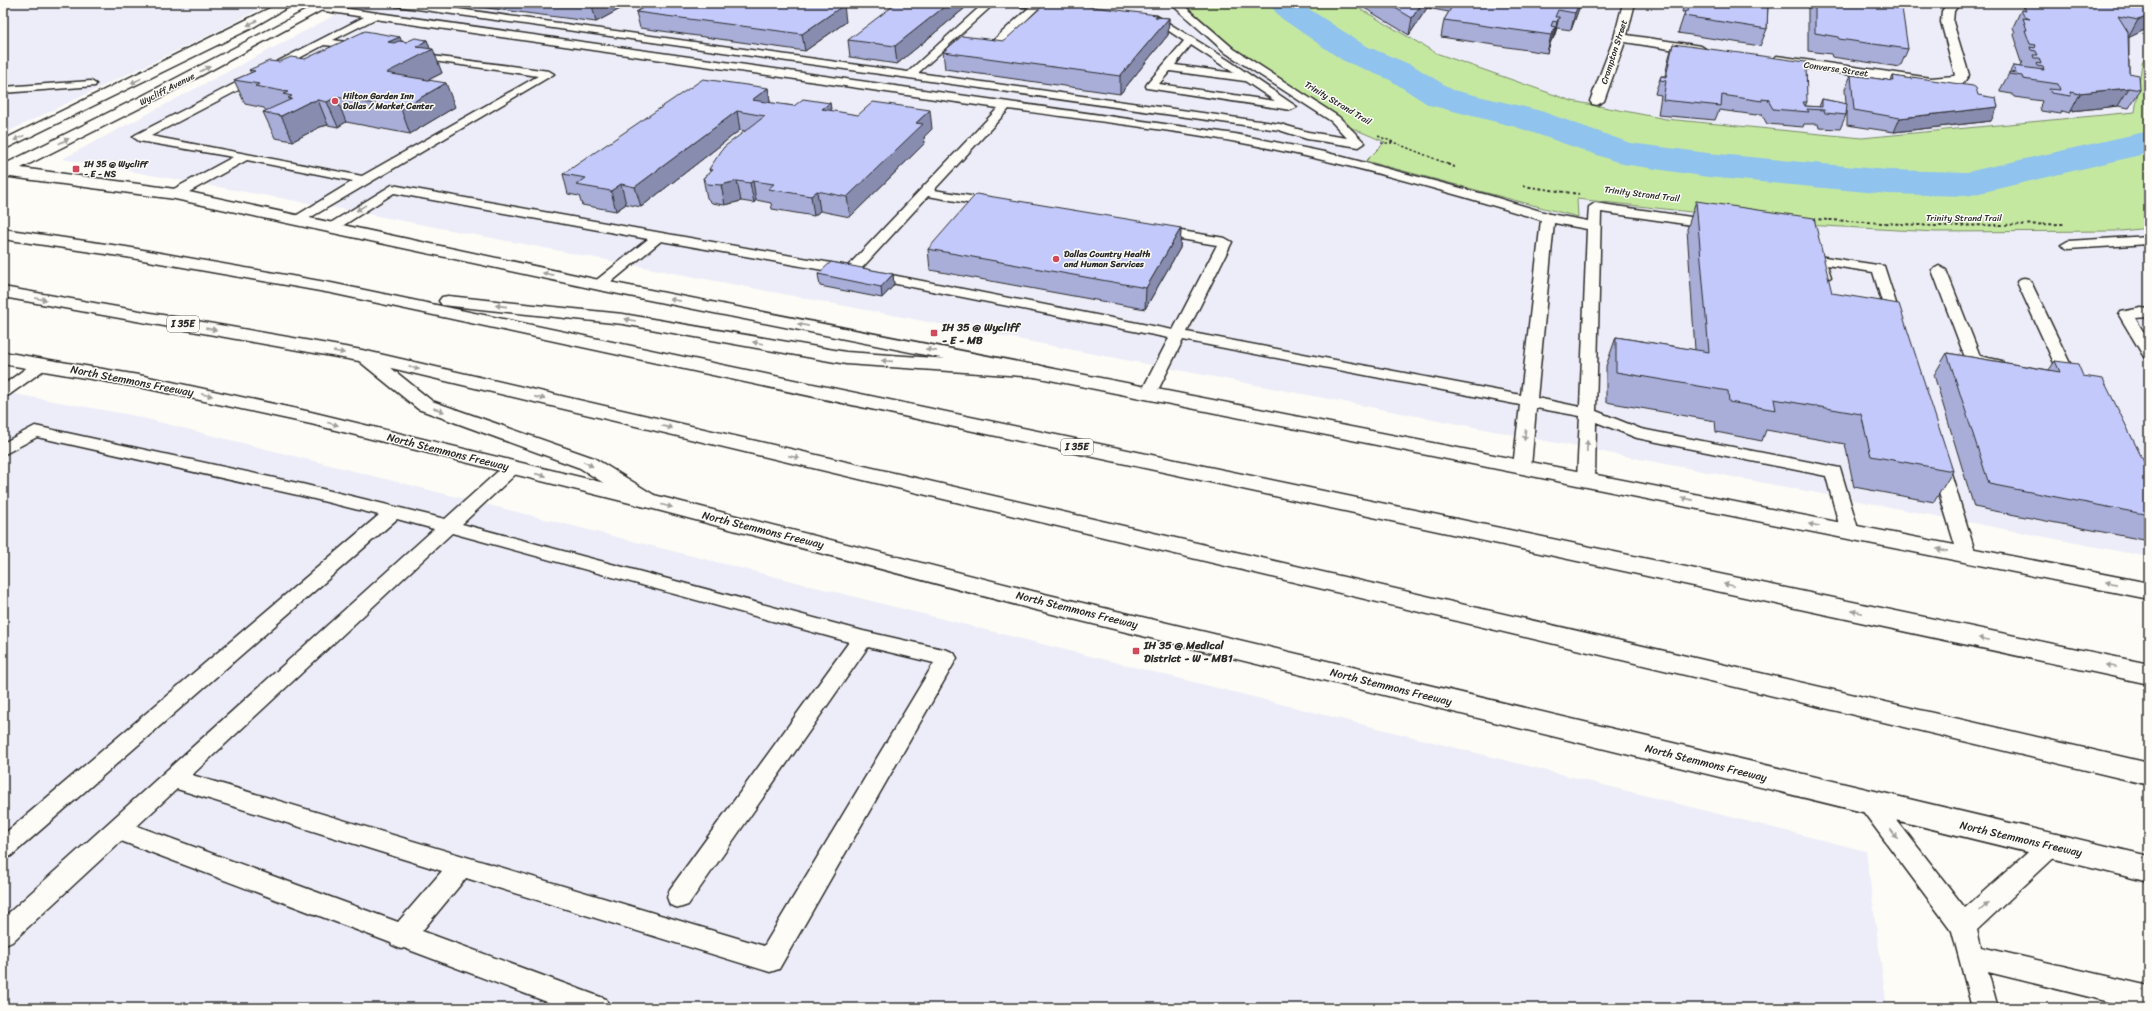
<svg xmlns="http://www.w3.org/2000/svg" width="2152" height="1011" viewBox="0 0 2152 1011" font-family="Sriracha,sans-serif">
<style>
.built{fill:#ecedf8}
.green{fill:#c5e8a1;stroke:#788a66}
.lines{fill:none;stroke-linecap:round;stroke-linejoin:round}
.river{fill:#90c3ed;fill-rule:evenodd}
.lane-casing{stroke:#2b2b2b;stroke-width:3}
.street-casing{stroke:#2b2b2b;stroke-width:3}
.secondary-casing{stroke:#2b2b2b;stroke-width:3}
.highway-casing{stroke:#2b2b2b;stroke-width:3}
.path-far1{stroke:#2b2b2b;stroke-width:1.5;stroke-dasharray:2.5 2;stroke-linecap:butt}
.path{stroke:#2b2b2b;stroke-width:2;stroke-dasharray:3 2.5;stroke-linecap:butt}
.lane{fill:#fdfcf7;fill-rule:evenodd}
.street{fill:#fdfcf7;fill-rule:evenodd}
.secondary{fill:#fdfcf7;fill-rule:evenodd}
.highway{fill:#fdfcf7;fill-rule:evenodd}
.wall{fill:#a8aed8;stroke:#2b2b2b}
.shaded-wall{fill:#888db0;stroke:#2b2b2b}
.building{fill:#c3cafb;stroke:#2b2b2b}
.oneway{fill:#9e9e9b}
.poi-dot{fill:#d1495b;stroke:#fdfcf7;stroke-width:1.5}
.labels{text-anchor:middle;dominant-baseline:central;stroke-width:3;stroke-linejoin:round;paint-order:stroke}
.far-street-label{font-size:9px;fill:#2b2b2b;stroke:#fdfcf7}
.far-poi-label{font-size:9px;font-weight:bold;fill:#2b2b2b;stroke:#fdfcf7;text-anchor:start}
.shield{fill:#fdfcf7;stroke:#6a6a68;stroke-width:1}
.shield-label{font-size:10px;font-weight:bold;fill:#2b2b2b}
.poi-label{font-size:11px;font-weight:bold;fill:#2b2b2b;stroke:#fdfcf7;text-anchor:start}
.street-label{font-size:11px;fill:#2b2b2b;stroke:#fdfcf7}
</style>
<rect width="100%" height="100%" fill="#fdfcf7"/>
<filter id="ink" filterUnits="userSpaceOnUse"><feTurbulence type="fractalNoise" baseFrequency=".025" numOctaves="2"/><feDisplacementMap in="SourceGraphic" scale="8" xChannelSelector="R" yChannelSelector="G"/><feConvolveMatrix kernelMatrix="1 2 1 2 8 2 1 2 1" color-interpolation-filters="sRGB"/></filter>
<g filter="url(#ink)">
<!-- built -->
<path class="built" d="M3,3H270L228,26L3,134Z
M358,3H1171L1321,115L1386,142L1366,161L1578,217L1577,199L1805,225L1935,232L2121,231L2149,228V557L352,211L62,159Z
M1350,3H2149V52L2142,63L2136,112L1862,138L1666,119L1572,101L1436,53Z
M3,392L131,415L1866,851L1887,1008H3Z"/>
<!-- green -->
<path class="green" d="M1171,3H1350L1436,53L1572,101L1666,119L1862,138L2135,112L2142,63L2149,52V228L2121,231L1935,232L1805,225L1577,199L1578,217L1366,161L1385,142L1321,115L1218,48Z"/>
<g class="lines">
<!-- river -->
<path class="river" d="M1268,3H1300L1366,46L1414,66L1453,90L1541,111L1630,143L1708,153L1888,170L1967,172L2149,131V153L1967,196L1888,194L1708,177L1623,164L1516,127L1429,105L1390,80L1342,60L1281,18Z"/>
<defs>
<path id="lane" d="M269,3H290L292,5L287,8L271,5Z
M391,3H416L908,72L984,3H995L918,73L1280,124L1308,132L1347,138L1331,121L1226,53L1170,3H1181L1234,49L1339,117L1365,143L1359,147L1307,139L1279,130L396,6Z
M1034,3H1040L1042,5L992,53H984L983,51L984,49Z
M321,5L1235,134L1324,152L1491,196L1550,214L1588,221L1589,207L1595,203L1718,221L1720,224L1713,228L1601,212L1596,411L1641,429L1840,468L1859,532L1857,536L1850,538L1843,536L1841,532L1826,476L1637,438L1596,422L1595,479L1592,483L1586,485L1580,483L1577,479L1580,416L1536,408L1531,467L1528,471L1522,472L1516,471L1513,467L1520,405L1183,340L1156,394L1154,397H1142L1140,394L1169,338L851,275L661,241L604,288H594L592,285L594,282L648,239L394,193L336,230H326L324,227L392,185L848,266L998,108L375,19L333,40L366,45V49L324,45L151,136L362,176L538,76L413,58L409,57L408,55L409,53L549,71L554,74L301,223H291L289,220L353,181L247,160L180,197H170L169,194L170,191L233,157L139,141L133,137L135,135L364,17L318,10V6ZM1009,109C1085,120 1162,128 1237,142C1340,161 1441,189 1541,220L1521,395L1187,332L1232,242L1225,238L1156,227L1149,231L1156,235L1217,245L1173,330L861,269L928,196L995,208L1000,207L1001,204L1000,201L934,190ZM1554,223L1587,229L1580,407L1537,398Z
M1157,16L1228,60L1297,107L1291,110L1147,88L1146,86L1147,84L1184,41L1154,21V17ZM1191,45L1234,73L1175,65ZM1170,71L1245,81L1275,101L1159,84Z
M91,81L96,84L95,86L3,93V87Z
M2149,236V244L2068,249L2061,245L2068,241Z
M1818,256L1884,266L1903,325L1901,328H1891L1889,325L1873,272L1827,265L1831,277L1824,281L1819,280L1811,260Z
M1939,266L1946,270L1980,356L2002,361L2004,364L2002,367C1991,370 1979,366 1969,363L1966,360L1932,270Z
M2024,278L2029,279L2031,282L2076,376L2074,379H2062L2060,376L2017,282L2019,279Z
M2141,308L2149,309V317L2135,318L2149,341V359L2144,357L2119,315L2121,312Z
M42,359L48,361L50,364L48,367L9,395L3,397V385L36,361Z
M35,426L302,484L445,519L506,464L512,463L518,464L521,468L518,472L462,524L863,631L947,650L954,653L957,658L779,969L770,972L466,878L422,931L606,999L610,1008H563L404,948L401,949L392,945L391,943L121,841L12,942L3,946V918L434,529L397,519L11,856L3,859V835L379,515L302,496L37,437L3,455V443ZM452,533L849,642L670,889L667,897L670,905L679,908L688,905L868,647L934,663L764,946L192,775ZM177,789L442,871L398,922L137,826Z
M1938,455L1944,456L1947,460L1976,555L1974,560L1967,561L1960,560L1958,555L1929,460L1932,456Z
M1870,793L1878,796L1965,908L2043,839L2051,836L2059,839L2063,846L2059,853L1977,930L1981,947L2149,986V1008H2134L1988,972L1998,1008H1972L1952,931L1862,810L1858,803L1862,796Z"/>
<path id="street" d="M1013,3C1025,3 1071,0 1078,9L1072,13L1019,6Z
M1623,3H1635L1627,35L1701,46L1707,50L1701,54L1625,42L1604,101L1597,105L1592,104L1590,101L1614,38Z
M1948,3H1960L1954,11L1953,22L1969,75L1963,83L1931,86L1777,64L1771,60L1777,56L1931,78L1954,76L1955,75L1941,22L1942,11Z"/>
<path id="secondary" d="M280,3H295L250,29L3,150V140Z
M320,3H335L154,101L21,168L175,189L599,280L2149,583V599L599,290L175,199L3,176V165L144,95Z
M3,352L144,376L311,412L646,493L1032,591L2149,856V882L1032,609L646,507L311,424L144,388L3,364Z"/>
<path id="highway" d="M3,229L126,247L331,283L2149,664V684L331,293L126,257L3,239Z
M3,287L362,350L2149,763V785L391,368L432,401L594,458L654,495L657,500L654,505L646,507L638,505L580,468L418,409L359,361L3,297Z
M448,296L623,314L846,352L1038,365L1045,367L1048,371L1045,375L1038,377L846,364L623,324L442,305L439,301L442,297Z"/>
</defs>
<!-- lane casing -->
<use href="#lane" class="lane-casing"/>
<!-- street casing -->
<use href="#street" class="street-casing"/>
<!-- secondary casing -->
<use href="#secondary" class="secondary-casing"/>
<!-- highway casing -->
<use href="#highway" class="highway-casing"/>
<!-- path-far1 -->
<path class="path-far1" d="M1378,136L1450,165
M1381,143H1392"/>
<!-- path -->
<path class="path" d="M1447,164L1457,168
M1523,186L1579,194
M1813,219L1936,226L2064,224"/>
<!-- lane -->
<use href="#lane" class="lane"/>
<!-- street -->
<use href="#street" class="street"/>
<!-- secondary -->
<use href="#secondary" class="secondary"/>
<!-- highway -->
<use href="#highway" class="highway"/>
</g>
<!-- wall -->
<path class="wall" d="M478,3H631L596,22L479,7Z
M1356,3H1581L1571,30L1557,28L1555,34L1553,39H1552L1550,44L1547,53L1441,37L1444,20L1449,12L1427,8L1409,35Z
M1684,3H1768L1767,29L1760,46L1678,33L1685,12H1682Z
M1810,3H1878L1908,49L1900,67L1832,57L1831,54L1808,51V7Z
M1889,3H1918L1908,8Z
M2149,3V28L2129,37V73L2140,90L2129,108L2118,106L2071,111L2070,113L2062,111L2061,114L2041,111L2040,107L2042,101L2014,97L2012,94L2000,92V90L2013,66L2022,67L2021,65L2023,62H2021L2016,47L2017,44L2014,35L2015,33L2013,27L2021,10H2022L2024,6Z
M965,8L897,64L850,57L848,40Z
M636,12L846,22L805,51L640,28Z
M1157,17L1169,18L1168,35L1120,94L945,69L943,52Z
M427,40L430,49L442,73L428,80L455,107L410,134L346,122L338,127L328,125L320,127L293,141L275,138L263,112L266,111L264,108L245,104L234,80L251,73L249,70L402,41L406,42Z
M1673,44L1807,102L1805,106L1819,107L1822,99L1846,104L1845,89L1851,75L1891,81L1893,76L1911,79L1912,77L1978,95L1991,121L1894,132L1847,125V111L1846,115L1840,129L1819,128L1818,124H1804L1803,127L1767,124L1762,115L1763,114H1757L1756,115L1719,110L1715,120L1658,115L1661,95L1655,94L1656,90L1661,76H1665L1669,57Z
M768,88L770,103L794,106L830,103L831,111L932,129L924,137L925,143L850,217L820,211L814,216L772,209L771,203L756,200L754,203L741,201L725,205L712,203L707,198L703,178L710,172L709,169L745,131L740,130L641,207L626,204L616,211L582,205L579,196L568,194L563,174Z
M1696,201L1832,293L1953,471L1934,502L1854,487L1845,444L1766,430L1762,441L1716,432L1715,421L1606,402V366L1616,337L1695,350L1687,229Z
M1181,228L1180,248L1145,309L930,270L928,249Z
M818,274H893L894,285L882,298L820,286Z
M1947,353L2049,370L2055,361L2083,376L2149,472V541L1974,507L1934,375Z"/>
<!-- shaded-wall -->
<path class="shaded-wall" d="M597,3H631L596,22L592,5Z
M949,3H964L965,8L897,64L895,46Z
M1422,3H1428L1427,8L1409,35L1412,18Z
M1579,3H1581L1571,30L1575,13Z
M1910,3H1918L1908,8Z
M844,5L846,22L805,51L802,34Z
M2149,16V28L2128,38L2138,20Z
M1559,17L1555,34L1553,39L1557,22Z
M1169,18L1168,35L1120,94V76Z
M1555,27L1550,44L1547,53L1551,35Z
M400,37L408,60L388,42Z
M427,40L431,51L433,49L442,73L395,97L386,73L416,47Z
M446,83L455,107L410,134L401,109Z
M768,88L771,107L752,100Z
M2129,88L2118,106L2071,111L2080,94L2079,93Z
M336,97L346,122L338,127L327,102Z
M318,100L328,125L320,127L293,141L281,116L309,102Z
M830,103L833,121L822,109Z
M1998,107L1991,121L1894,132L1900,118Z
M930,110L932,129L924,137L925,143L850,217L847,197L916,123Z
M737,111L740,130L641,207L635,187Z
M737,181L741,201L725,205L721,185Z
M753,181L756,200L754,203L750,183Z
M621,184L626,204L616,211L611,191Z
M817,191L820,211L814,216L811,196Z
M1181,228L1180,248L1145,309L1146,288Z
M893,274L894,285L882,298L881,287Z"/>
<!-- building -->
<path class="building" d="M573,3H597L592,5Z
M651,3H828L844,5L802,34L636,12Z
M897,3H949L895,46L848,40Z
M1046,3H1062L1157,15L1155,17L1169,18L1120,76L943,52L962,36L1004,41Z
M1387,3H1422L1412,18Z
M1454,3H1579L1575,13L1558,10L1555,17H1559L1557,22L1553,21L1551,26L1555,27L1551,35L1444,20Z
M1690,3H1768L1767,29L1684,16L1685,11H1688Z
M1815,3H1878L1895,5V8H1902L1908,49L1839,39L1838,37L1815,33Z
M2028,3H2149V16L2138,20L2118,16L2128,32L2129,73L2139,75L2140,90L2129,88L2079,93L2080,94L2070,92L2071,96L2051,93L2049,89L2060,90L2058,84L2023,79L2022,76L2009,74V72L2016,73L2013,66L2044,70L2043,67L2037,66L2036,63L2041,64L2039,58H2034L2033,55H2038L2036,51L2031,50L2030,47L2035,48L2036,45L2030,44L2025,30H2027L2023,18L2030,19L2024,16L2021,10L2026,11L2024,6Z
M365,31L400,37L388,42L394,43L399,41L406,42L415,38L427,40L416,47L433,49L386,73L446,83L401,109L336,97L327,102L318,100L309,102L281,116L263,112L292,99L288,98L292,96L283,94L288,92L255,86L259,84L234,80L255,71L249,70L269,61L279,62L291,57L305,59Z
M1673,44L1806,62L1807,102H1803L1805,106L1822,107V99L1847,104L1846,115L1825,113L1824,110L1807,109L1809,112L1773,109L1768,100H1770L1762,99V101L1722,95L1721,106L1663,100L1666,81L1660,80L1661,76L1666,77Z
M1851,75L1894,81L1893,76L1912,79V77L1973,86L1976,88L1978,95L1996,98L1998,107L1900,118L1854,110Z
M703,79L768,88L752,100L794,106L803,99L830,103L822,109L858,115L873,102L930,110L916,123L923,124L847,197L817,191L811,196L768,189L774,184L753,181L750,183L737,181L721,185L707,184L703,178L713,170L709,169L724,147L765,116L737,111L635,187L621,184L611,191L576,185L586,178L563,174Z
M976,194L1181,228L1146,288L928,249Z
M1696,201L1814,218L1832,293L1899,304L1953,471L1871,456L1861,414L1774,399L1776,410L1729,402L1728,391L1616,372V337L1709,352Z
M831,262L893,274L881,287L818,274Z
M1947,353L2060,372L2055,361L2078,364L2083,376L2103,379L2149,472V515L1989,484Z"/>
<!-- one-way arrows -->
<defs><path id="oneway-solid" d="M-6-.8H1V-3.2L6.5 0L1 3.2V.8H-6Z"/></defs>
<g class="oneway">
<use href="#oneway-solid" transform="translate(252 23) rotate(152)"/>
<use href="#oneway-solid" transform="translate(205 69) rotate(-27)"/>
<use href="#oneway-solid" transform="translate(136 81) rotate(154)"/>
<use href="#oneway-solid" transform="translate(19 138) rotate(154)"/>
<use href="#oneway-solid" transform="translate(64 141) rotate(-27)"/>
<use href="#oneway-solid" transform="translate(361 208) rotate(148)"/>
<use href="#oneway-solid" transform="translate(548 274) rotate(-168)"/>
<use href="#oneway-solid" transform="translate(41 299) rotate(10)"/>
<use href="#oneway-solid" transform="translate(675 300) rotate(-169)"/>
<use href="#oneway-solid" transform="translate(501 306) rotate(-174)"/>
<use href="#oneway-solid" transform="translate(630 320) rotate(-170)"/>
<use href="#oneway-solid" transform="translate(803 325) rotate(-169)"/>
<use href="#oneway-solid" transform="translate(211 329) rotate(10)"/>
<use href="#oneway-solid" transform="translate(758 343) rotate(-170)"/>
<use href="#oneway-solid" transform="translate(931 350) rotate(-169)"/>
<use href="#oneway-solid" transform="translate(339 352) rotate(10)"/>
<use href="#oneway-solid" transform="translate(887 361) rotate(-176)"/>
<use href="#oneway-solid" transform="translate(414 368) rotate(13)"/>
<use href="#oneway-solid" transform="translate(207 395) rotate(11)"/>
<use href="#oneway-solid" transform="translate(540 398) rotate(13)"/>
<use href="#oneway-solid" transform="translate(439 410) rotate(20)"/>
<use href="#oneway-solid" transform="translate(333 424) rotate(14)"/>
<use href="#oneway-solid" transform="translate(667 427) rotate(13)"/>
<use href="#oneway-solid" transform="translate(1525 435) rotate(96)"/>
<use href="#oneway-solid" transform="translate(1587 446) rotate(-88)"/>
<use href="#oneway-solid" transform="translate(794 457) rotate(13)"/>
<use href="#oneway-solid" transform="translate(588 464) rotate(27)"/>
<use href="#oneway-solid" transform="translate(541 475) rotate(13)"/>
<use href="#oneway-solid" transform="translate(1687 499) rotate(-169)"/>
<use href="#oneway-solid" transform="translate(667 506) rotate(14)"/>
<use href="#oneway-solid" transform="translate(1814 525) rotate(-169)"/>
<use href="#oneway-solid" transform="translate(1942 550) rotate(-169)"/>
<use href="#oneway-solid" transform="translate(2111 583) rotate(-169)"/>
<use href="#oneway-solid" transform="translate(1729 585) rotate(-168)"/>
<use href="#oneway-solid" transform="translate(1857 612) rotate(-168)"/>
<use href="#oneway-solid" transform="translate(1984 639) rotate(-168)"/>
<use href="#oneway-solid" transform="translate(2111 666) rotate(-168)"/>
<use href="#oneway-solid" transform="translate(1894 834) rotate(53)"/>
<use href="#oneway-solid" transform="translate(1984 907) rotate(-42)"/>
</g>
</g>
<!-- markers -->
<g class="poi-dot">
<circle cx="335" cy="101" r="4"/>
<rect x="72" y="165" width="8" height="8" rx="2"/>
<circle cx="1056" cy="259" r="4"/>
<rect x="930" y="329" width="8" height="8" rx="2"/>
<rect x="1132" y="647" width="8" height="8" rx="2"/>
</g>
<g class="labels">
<!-- far-street labels -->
<g class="far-street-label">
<text transform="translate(1614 52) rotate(-72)">Crampton Street</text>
<text transform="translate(1836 69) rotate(8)">Converse Street</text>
<text transform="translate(167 89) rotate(-27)">Wycliff Avenue</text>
<text transform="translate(1338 103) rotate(31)">Trinity Strand Trail</text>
<text transform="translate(1642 194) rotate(7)">Trinity Strand Trail</text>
<text x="1964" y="218">Trinity Strand Trail</text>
</g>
<!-- far-poi labels -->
<g class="far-poi-label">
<text x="343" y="96">Hilton Garden Inn<tspan x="343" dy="10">Dallas / Market Center</tspan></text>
<text x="84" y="164">IH 35 @ Wycliff<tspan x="84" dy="10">- E - NS</tspan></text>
<text x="1064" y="254">Dallas Country Health<tspan x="1064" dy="10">and Human Services</tspan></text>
</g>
<!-- shield labels -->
<g class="shield">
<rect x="167" y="316" width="32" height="16" rx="3"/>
<rect x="1061" y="439" width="32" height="16" rx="3"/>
</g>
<g class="shield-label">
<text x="183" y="324">I 35E</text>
<text x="1077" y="447">I 35E</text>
</g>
<!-- poi labels -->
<g class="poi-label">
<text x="942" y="327">IH 35 @ Wycliff<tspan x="942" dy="13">- E - MB</tspan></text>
<text x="1144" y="645">IH 35 @ Medical<tspan x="1144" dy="13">District - W - MB1</tspan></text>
</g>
<!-- street labels -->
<g class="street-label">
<text transform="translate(132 381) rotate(11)">North Stemmons Freeway</text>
<text transform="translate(448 452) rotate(14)">North Stemmons Freeway</text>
<text transform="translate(763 530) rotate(14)">North Stemmons Freeway</text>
<text transform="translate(1077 610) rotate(14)">North Stemmons Freeway</text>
<text transform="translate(1391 687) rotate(14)">North Stemmons Freeway</text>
<text transform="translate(1706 763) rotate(14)">North Stemmons Freeway</text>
<text transform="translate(2021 839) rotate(13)">North Stemmons Freeway</text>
</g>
</g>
<!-- margin -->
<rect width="2152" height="1011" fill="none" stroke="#fdfcf7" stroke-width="16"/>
<rect x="8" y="8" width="2136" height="995" fill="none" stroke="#2b2b2b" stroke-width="1.5" filter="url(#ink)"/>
</svg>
